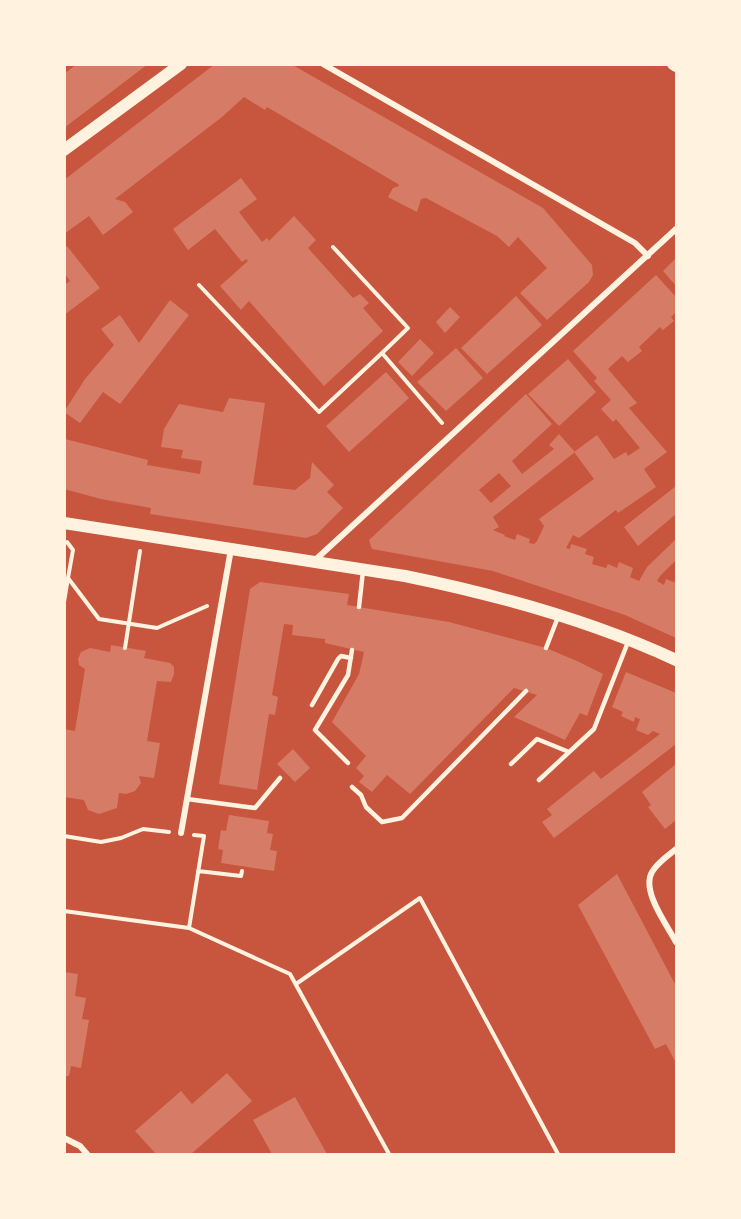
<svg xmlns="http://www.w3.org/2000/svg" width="741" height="1219" viewBox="0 0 741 1219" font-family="'Nunito Sans',sans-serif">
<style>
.building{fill:#d67c66;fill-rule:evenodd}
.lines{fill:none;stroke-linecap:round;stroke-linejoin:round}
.path{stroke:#fff3e0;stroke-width:4}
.service{stroke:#fff3e0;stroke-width:4.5}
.minor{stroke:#fff3e0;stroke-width:6}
.secondary{stroke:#fff3e0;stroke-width:12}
</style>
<rect width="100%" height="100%" fill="#c8553d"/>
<!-- building -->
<path class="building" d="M77,64H148L64,128V74Z
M215,64H291L543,208L592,265L593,275L589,282L547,320L520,293L547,268L518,237L509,247L497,236L426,198L421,199L417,212L388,197L393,188L399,186L398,184L267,107L265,110L244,97L222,117L115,199L125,202L133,212L103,235L89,216L64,234V180Z
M241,178L257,199L239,212L262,242L267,238L269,241L294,216L316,240L308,248L353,298L360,294L369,303L363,308L383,331L324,386L249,301L241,310L220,286L248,261L246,259L242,262L215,229L188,250L173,229Z
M67,246L100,288L64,315V285L70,281L64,273V248Z
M676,258V286L663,271Z
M656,275L676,297V312L671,317L674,321L663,330L660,327L639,347L642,351L628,362L622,356L608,369L637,403L629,408L667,452L644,469L656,487L618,513L616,510L579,538L573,535L566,548L570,549L571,544L587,549L585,554L594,557L592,564L606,568L608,564L617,568L619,562L633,568L630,577L639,581L647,567L676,539V560L660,576L657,581L664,585L666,579L676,583V638L625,615L493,571L372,549L369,540L526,394L552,424L512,461L522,474L554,449L549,445L559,434L575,452L493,517L499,527L493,530L505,535L504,536L515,540L517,534L530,539L529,543L534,544L537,541L544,526L539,519L594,479L574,452L597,435L614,459L626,452L628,456L640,448L616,419L613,422L601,409L611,400L594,381L597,378L573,351ZM499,473L511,486L491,503L479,490Z
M516,296L542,325L487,374L461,348Z
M170,300L189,315L120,404L103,392L80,423L64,412L85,379L114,345L101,329L120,315L139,343Z
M450,307L460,317L445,333L436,322Z
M420,339L434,353L412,376L398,362Z
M456,348L483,378L446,411L417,382Z
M568,359L596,392L559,426L528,394Z
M386,372L409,398L349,452L326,426Z
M229,398L265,403L253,485L295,490L310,478L312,462L334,485L327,492L343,508L317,534L306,538L150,514L151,508L101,499L64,489L65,439L148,460L147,465L200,474L202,461L181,458L183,450L161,447L164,429L179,404L223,412Z
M676,486V514L638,546L624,527Z
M260,582L349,594L347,605L449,622L546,648L577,661L603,674L587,716L580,713L565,740L514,717L537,695L514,688L410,794L387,775L372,792L359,782L364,776L356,768L366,756L332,722L359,674L364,652L325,643V639L292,635L293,625L284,624L272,695L278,697L275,715L269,714L257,790L219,784L250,589Z
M111,645L146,651L144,658L170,663L174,667V674L171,682L157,681L147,741L160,743L154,778L139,776L141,783L135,791L126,794L119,793L117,808L99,814L88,810L84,800L64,797V729L75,731L85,669L79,665L78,659L81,652L90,648L110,652Z
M626,672L676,693V744L554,838L542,822L552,815L547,809L594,771L601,779L660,734L653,731L648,735L636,730L640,719L635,717L634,722L621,716L623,712L612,707Z
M293,749L310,768L295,782L277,764Z
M676,764V820L665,829L648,807L651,805L642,792Z
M229,815L269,821L267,833L273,834L270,850L277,851L274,871L221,863L223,850L218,849L221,830L226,831Z
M617,874L676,986V1063L666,1044L655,1049L578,905Z
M64,972L78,974L75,996L86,998L82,1019L89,1020L81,1068L71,1066L69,1076H64Z
M227,1073L252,1101L191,1154H156L135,1131L181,1091L192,1104Z
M295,1097L327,1154H272L253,1120Z"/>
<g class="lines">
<!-- path -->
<path class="path" d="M333,247L408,328L382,353
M199,285L319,412L382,353L442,423
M67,542L73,550L68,578
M64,602L68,578L99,619L157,628L207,606
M125,648L140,551
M194,835L204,836L189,928L290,974L389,1154
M64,836L101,842L121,838L143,829L169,832
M198,871L241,876L242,871
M64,911L189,928
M296,984L420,898L558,1154"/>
<!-- service -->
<path class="service" d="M359,607L363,571
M546,648L558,617
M312,705L338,659L341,656L351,658
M348,763L315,730L348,675L352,650
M511,764L537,739L569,752
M539,780L594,729L628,642
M352,787L361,795L366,807L382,822L402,818L526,691
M187,799L255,808L280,778"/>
<!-- minor -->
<path class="minor" d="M323,64L635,243L648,256
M313,562L676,229
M181,833L231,549
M676,849C668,856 658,862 652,872C641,891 667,925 676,942
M64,1138L80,1146L87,1154"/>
<!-- secondary -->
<path class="secondary" d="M673,64L676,66
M64,150L181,64
M64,523L405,576C498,595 590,620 676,660"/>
</g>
<!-- border -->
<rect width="741" height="1219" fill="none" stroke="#fff3e0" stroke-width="132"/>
</svg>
